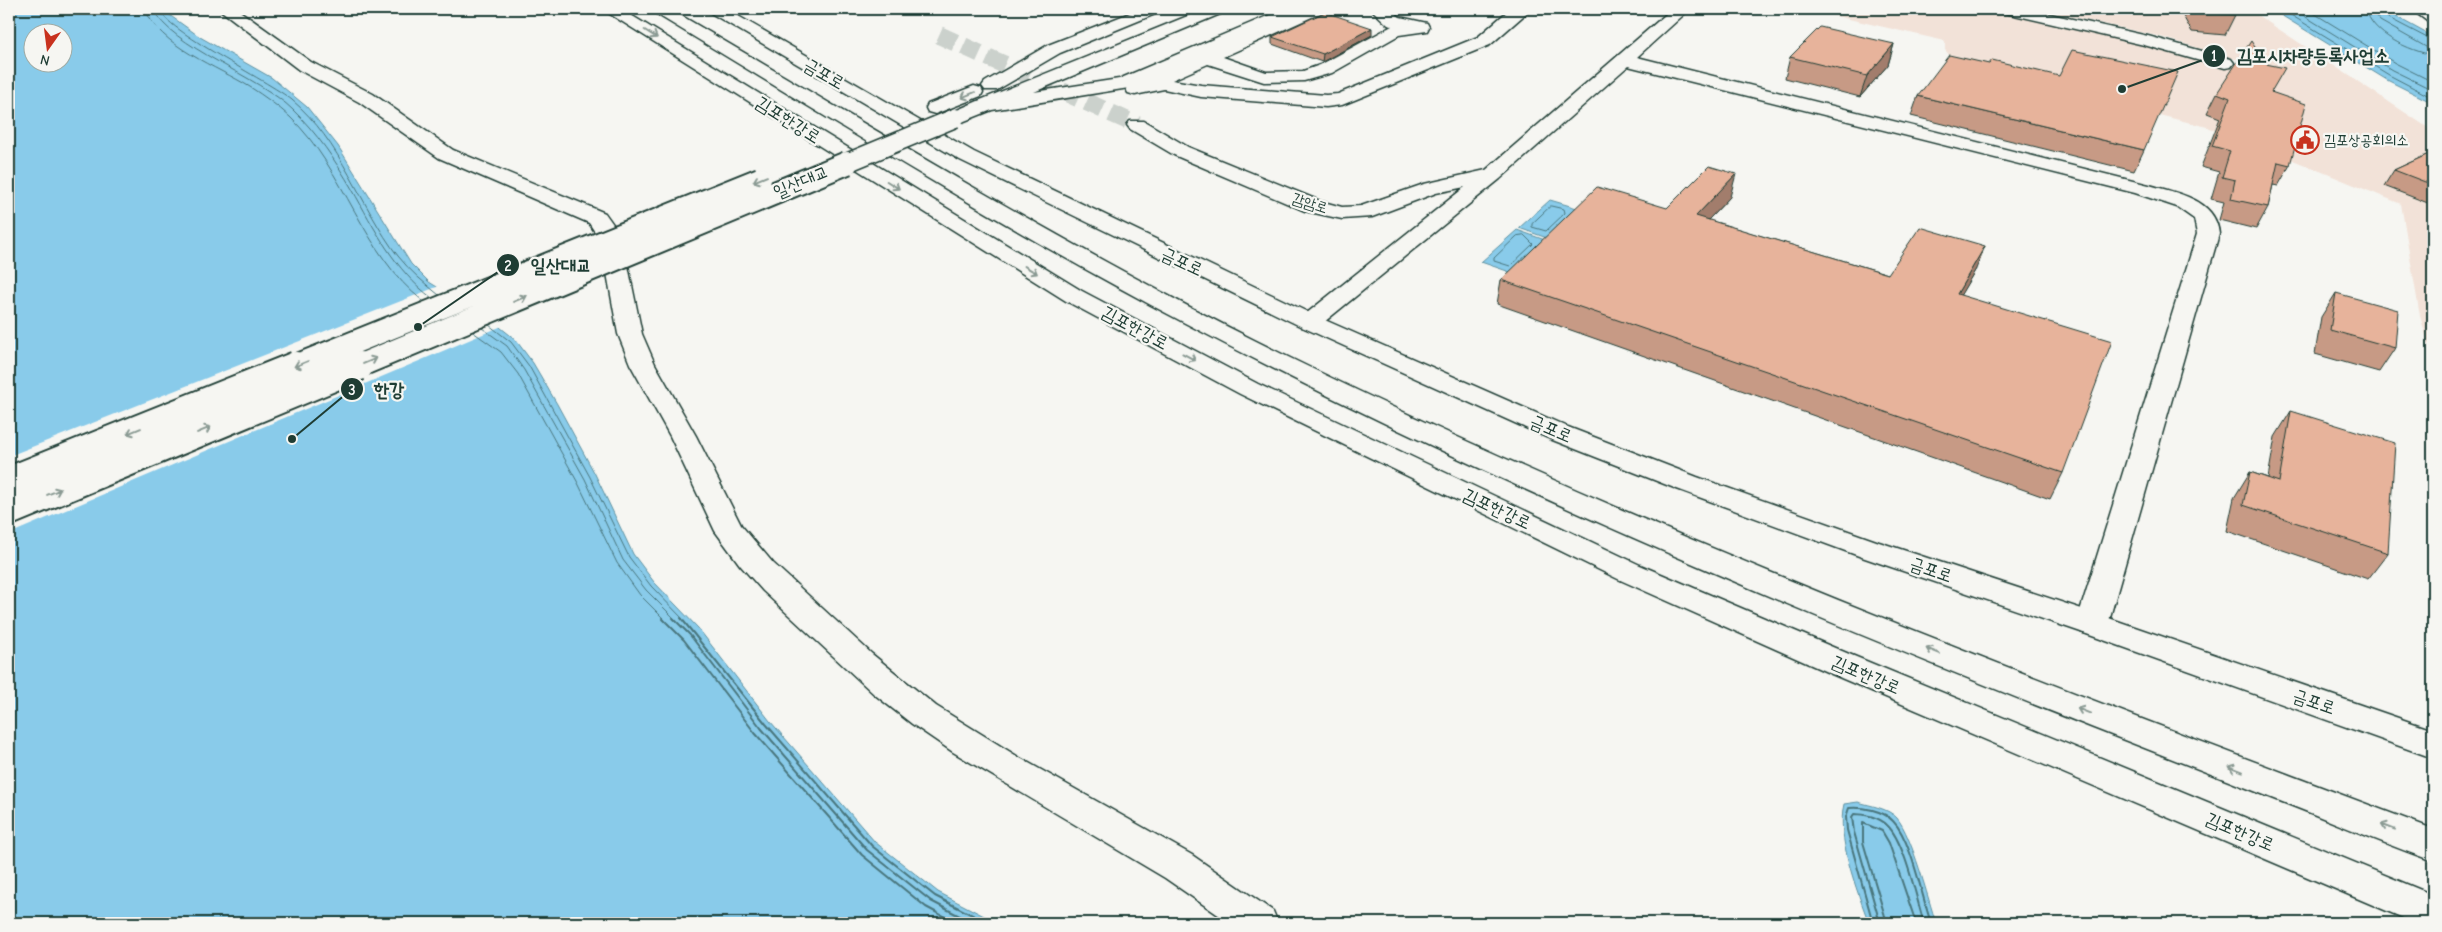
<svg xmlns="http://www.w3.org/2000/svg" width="2442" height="932" viewBox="0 0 2442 932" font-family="'Comic Neue','Poor Story',sans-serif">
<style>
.built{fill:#f2e2d8}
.water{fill:#89cbea;stroke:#5f92a1;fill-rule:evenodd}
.pier{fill:#f6f6f2}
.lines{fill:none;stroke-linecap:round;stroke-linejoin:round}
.shore-far1{stroke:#49767d;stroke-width:1}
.shore{stroke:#49767d;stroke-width:2}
.minor-tunnel{stroke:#cbd1cc;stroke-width:18;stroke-dasharray:18 9;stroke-linecap:butt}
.minor-casing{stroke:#1f3d34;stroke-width:3}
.major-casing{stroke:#1f3d34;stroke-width:3}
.highway-casing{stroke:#1f3d34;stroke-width:3}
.minor{fill:#f6f6f2;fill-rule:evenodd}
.major{fill:#f6f6f2;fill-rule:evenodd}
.highway{fill:#f6f6f2;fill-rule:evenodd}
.highway-bridge-far2-casing{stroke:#1f3d34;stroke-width:21;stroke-linecap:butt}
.highway-bridge-far1-casing{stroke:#1f3d34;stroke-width:26;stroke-linecap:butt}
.highway-bridge-casing{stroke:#1f3d34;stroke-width:32;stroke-linecap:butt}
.highway-bridge-far2{stroke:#f6f6f2;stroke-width:18}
.highway-bridge-far1{stroke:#f6f6f2;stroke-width:22}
.highway-bridge{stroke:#f6f6f2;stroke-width:28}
.wall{fill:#c79a85;stroke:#1f3d34}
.shaded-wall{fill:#a27d6c;stroke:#1f3d34}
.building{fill:#e7b39b;stroke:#1f3d34}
.oneway{stroke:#8a9a93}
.labels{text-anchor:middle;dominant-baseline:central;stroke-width:4.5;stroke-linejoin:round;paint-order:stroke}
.far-poi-label{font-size:15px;fill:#1f3d34;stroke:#f6f6f2;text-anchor:start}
.far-street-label{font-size:15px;fill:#1f3d34;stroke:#f6f6f2}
.street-label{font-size:18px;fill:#1f3d34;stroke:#f6f6f2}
.leader{fill:none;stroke:#1f3d34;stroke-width:2}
.callout-dot{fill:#1f3d34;stroke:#f6f6f2;stroke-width:2}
.mark-label{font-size:15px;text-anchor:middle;font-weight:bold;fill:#fff}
.callout-label{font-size:19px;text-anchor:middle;font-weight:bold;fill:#1f3d34;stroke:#f6f6f2;stroke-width:4.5;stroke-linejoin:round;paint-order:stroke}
</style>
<rect width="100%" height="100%" fill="#f6f6f2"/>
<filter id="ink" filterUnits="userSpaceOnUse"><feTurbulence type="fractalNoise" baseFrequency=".02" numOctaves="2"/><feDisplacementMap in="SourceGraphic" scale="10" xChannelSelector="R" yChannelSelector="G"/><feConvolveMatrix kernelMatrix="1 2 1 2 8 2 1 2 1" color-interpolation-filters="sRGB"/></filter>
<g filter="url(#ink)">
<!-- built -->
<path class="built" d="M1805,9H1992L2179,52L2232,68L2239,60L2158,36L2037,9H2248L2433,131V359L2420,316L2401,204L2239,138L2207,127L2024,81L1951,57L1945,50V41Z"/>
<!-- water -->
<path class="water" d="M9,9H161L200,37L272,78L307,107L338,146L411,264L429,282L491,320L515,339L533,363L557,404L595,474L633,554L654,582L698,628L770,721L875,842L938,892L986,917L1003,923H9ZM32,32H62V62H32Z
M2271,9H2382L2433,37V103L2387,80Z
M1550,200L1577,208L1547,238L1519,228Z
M1517,230L1545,240L1510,272L1481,262Z
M1858,802C1871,806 1888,808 1897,818C1912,836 1928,899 1936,923H1869C1857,891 1836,837 1844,804Z"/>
<!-- pier -->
<path class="pier" d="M439,286L502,326L9,534V456Z"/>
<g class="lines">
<!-- shore-far1 -->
<path class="shore-far1" d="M145,9C159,46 218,67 250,87C264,96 278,106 290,117C345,169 363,255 423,301
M153,9C171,47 259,76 293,110C317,133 335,160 352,189C374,228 395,271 432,298
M159,9C166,31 267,80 292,100C341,141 360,206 398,256C410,271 424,283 439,295
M2281,9L2389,75L2433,98
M2293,9L2392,70L2433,90
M2307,9L2395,63L2433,82
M2366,9C2371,34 2410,51 2433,55
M2374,9L2375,15L2380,21L2426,47L2433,48
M2380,9L2383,15L2433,41
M1551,206L1564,209L1565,213L1546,231L1532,227V224Z
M1524,235L1533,244L1510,266L1494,261V258L1517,236Z
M489,325L511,342L529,366L590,477L629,557L651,586L683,619
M482,328L507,346L524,370L585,479L623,560L646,590L675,619
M473,332L501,352L518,374L578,483L617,563L640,595L664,619"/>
<!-- shore -->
<path class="shore" d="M662,618L684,640L755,733L862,855L926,907L956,923
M673,618L690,635L761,728L867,850L931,901L973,923
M681,618L766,724L872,846L935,896L988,923
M1873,923L1847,830L1846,817L1849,808C1863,807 1883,810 1893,821C1911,839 1922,897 1931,923
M1880,923L1854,832L1852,817L1854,814C1865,814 1879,817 1887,825C1905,842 1916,898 1924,923
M1887,923L1863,842V823L1882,831L1889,843L1916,923"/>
<!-- minor-tunnel -->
<path class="minor-tunnel" d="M939,35L1137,125"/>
<defs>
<path id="minor" d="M219,9H237L311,62L373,94L453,150L605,213L615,227L625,251L642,334L655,364L696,436L741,525L773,563L872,654L936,706L1020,758L1192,855L1273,911L1278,923H1230L1165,878L953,752L912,724L874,694L763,591L740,565L715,531L670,436L630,364L618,334L603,251L599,238L589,223L439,158L359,102L299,70Z
M1304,9H1325L1323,12L1223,57L1266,72L1303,71L1320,65L1392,26L1388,25L1371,9H1390L1400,17L1427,23L1429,27L1427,31L1399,35L1332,73L1304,81L1264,82L1208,64L1172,80L1201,85L1326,95L1338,94L1478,37L1510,9H1531L1490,45L1342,105L1326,107L1201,97L1164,89L1135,95L1128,93L1126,89L1128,85L1141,82L1144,79Z
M1672,9H1690L1637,57L2149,185C2177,193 2216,199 2219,234L2108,624L2103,632L2092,635L2081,632L2076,624L2197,234L2194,219L2177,207L2135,193L1628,66L1500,179L1318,327L1310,329L1302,327L1298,322L1302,317L1465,187L1436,193L1372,217L1342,219L1305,211L1174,155L1130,129L1127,125L1130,121H1144L1188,147L1320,201L1342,207L1361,206L1424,184L1486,170Z
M1999,9H2028L2148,36L2231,59L2234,63L2231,67L2225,68L2144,45L2001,12Z
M2411,9L2433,10V22L2427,21Z"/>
<path id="major" d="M707,9H726L974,152L1318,317L1568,427L1697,477L1879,542L2103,616L2433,730V758L2081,632L1859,556L1677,489L1550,439L1302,327L960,160L709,12Z"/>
<path id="highway" d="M602,9H621L1082,291L1258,384L1640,565L1849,654L2433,895V923H2415L1827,672L1618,579L1240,394L1066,301Z
M651,9H670C873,128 1073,251 1284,355C1657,538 2045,683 2433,829V861C2393,847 2353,830 2313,814C2239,785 2165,756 2091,727C1783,606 1478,477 1185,323C1003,228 829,118 653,12Z
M1140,9H1162L1160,12L1060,53L997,90H985L982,86L985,82L1048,45Z
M1205,9H1227L1225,12L1034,92L1119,79L1284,9H1305L1303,12L1129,88L992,110L962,122H948L945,118L948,114L978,101Z
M974,86L981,88L983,92L981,96L935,114L928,112L926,108L928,104Z"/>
</defs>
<!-- minor casing -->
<use href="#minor" class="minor-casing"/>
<!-- major casing -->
<use href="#major" class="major-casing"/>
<!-- highway casing -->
<use href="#highway" class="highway-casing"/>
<!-- minor -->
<use href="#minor" class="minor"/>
<!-- major -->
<use href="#major" class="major"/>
<!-- highway -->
<use href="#highway" class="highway"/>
<defs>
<path id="highway-bridge-far2" d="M844,164L955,118"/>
<path id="highway-bridge-far1" d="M293,367L760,179
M356,367L847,163"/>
<path id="highway-bridge" d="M9,481L296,366
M9,511L359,366"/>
</defs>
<!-- highway-bridge-far2 casing -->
<use href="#highway-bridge-far2" class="highway-bridge-far2-casing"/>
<!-- highway-bridge-far1 casing -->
<use href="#highway-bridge-far1" class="highway-bridge-far1-casing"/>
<!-- highway-bridge casing -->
<use href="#highway-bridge" class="highway-bridge-casing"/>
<!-- highway-bridge-far2 -->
<use href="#highway-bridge-far2" class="highway-bridge-far2"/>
<!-- highway-bridge-far1 -->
<use href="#highway-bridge-far1" class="highway-bridge-far1"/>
<!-- highway-bridge -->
<use href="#highway-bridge" class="highway-bridge"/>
</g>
<!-- wall -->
<path class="wall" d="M2179,9H2230L2235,15L2225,35L2192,32Z
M1372,35L1322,62L1272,44V37Z
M1894,44L1888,65L1860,97L1785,78L1790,57Z
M2272,92L2290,165L2278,186L2273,185L2268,207L2256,229L2219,220L2224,202L2211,199L2219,172L2201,167L2220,118L2207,113L2217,93Z
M1918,96L2144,150L2134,171L1911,116Z
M2433,152V205L2384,186L2394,170Z
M1730,197L1708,220L1888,274L1976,269L1960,295L2063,473L2050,499L1497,304L1501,280Z
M2336,293L2395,348L2379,372L2315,354L2321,317Z
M2291,411L2388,553L2368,579L2227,531L2234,498L2250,472L2268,478L2275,437Z"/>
<!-- shaded-wall -->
<path class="shaded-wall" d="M1372,28V35L1322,62L1323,54Z
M1894,44L1888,65L1860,97L1867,76Z
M1736,174L1730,197L1690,239L1696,216Z
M1985,246L1976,269L1947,318L1957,294Z"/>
<!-- building -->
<path class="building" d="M2200,9H2230L2235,15L2202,12Z
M1325,12L1372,28L1323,54L1272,37Z
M1820,27L1894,44L1867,76L1790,57Z
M2251,41L2266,64L2285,68L2271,92L2306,104L2290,165L2278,162L2268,207L2231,199L2235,180L2222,177L2230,151L2212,146L2230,98L2217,93Z
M2072,50L2178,72L2144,150L1918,96L1949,55L1989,64L1992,60L2059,76Z
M2433,152V185L2394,170Z
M1709,166L1736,174L1696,216L1888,274L1920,227L1985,246L1957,294L2112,341L2063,473L1501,280L1597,187L1667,208Z
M2336,293L2398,310L2395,348L2330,330Z
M2291,411L2395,443L2388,553L2243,505L2250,472L2279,482Z"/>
<!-- one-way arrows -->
<defs><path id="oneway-shaft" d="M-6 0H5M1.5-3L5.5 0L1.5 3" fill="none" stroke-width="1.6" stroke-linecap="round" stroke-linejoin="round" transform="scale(1.25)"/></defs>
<g class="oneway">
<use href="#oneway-shaft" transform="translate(651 34) rotate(32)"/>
<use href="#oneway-shaft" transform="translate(968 95) rotate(158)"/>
<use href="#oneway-shaft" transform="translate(760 179) rotate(158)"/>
<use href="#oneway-shaft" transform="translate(893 185) rotate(32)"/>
<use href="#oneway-shaft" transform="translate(1031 270) rotate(31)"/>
<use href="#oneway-shaft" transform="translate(520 299) rotate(-23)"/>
<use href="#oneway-shaft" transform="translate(1189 357) rotate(28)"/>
<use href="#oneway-shaft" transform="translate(370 361) rotate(-23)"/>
<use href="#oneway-shaft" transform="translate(301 364) rotate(158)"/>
<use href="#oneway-shaft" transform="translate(204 430) rotate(-23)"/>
<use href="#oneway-shaft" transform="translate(134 431) rotate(158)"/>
<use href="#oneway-shaft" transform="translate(54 492) rotate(-23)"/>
<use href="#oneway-shaft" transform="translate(1933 651) rotate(-158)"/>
<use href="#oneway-shaft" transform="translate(2084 711) rotate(-158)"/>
<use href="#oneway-shaft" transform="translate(2236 769) rotate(-159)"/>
<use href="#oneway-shaft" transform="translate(2388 827) rotate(-159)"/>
</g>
</g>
<!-- icons -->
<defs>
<symbol id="civic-ring" viewBox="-11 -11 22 22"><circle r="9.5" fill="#f6f6f2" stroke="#c8321e" stroke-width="1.5"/><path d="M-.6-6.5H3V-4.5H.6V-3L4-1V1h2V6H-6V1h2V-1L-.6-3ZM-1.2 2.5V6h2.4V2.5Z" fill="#c8321e"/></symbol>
</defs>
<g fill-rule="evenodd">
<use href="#civic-ring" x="2289" y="124" width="32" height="32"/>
</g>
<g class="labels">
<!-- far-poi labels -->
<g class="far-poi-label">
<text x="2324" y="140">김포상공회의소</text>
</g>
<!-- far-street labels -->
<g class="far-street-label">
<text transform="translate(1310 203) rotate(18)">감암로</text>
</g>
<!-- street labels -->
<g class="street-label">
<text transform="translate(824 74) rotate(30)">금포로</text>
<text transform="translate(788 120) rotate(32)">김포한강로</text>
<text transform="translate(801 182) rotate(-23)">일산대교</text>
<text transform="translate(1182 262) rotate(25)">금포로</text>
<text transform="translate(1135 328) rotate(28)">김포한강로</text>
<text transform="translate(1551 429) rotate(23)">금포로</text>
<text transform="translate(1497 509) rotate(25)">김포한강로</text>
<text transform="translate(1931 570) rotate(19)">금포로</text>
<text transform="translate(1866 675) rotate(23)">김포한강로</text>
<text transform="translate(2314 702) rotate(19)">금포로</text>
<text transform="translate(2240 832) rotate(23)">김포한강로</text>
</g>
</g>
<!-- callouts -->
<path class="leader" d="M2122 89L2214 56M418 327L508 265M292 439L352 389"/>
<g class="callout-dot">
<circle cx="2122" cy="89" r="5"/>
<circle cx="418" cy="327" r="5"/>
<circle cx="292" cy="439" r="5"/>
<circle cx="2214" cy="56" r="12"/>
<circle cx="508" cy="265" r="12"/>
<circle cx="352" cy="389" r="12"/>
</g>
<g class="mark-label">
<text x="2214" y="61">1</text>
<text x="508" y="271">2</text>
<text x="352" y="395">3</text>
</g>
<g class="callout-label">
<text x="2313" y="62">김포시차량등록사업소</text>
<text x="561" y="272">일산대교</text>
<text x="389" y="396">한강</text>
</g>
<!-- margin -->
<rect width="2442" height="932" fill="none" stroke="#f6f6f2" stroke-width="30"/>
<rect x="15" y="15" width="2412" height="902" fill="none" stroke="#1f3d34" stroke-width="2" filter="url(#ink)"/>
<!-- north arrow -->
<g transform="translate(48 48) rotate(194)"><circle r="24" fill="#f6f6f2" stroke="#a0aca6"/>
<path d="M0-4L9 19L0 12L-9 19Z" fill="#c8321e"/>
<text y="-8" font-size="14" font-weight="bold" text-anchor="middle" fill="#1f3d34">N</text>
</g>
</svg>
